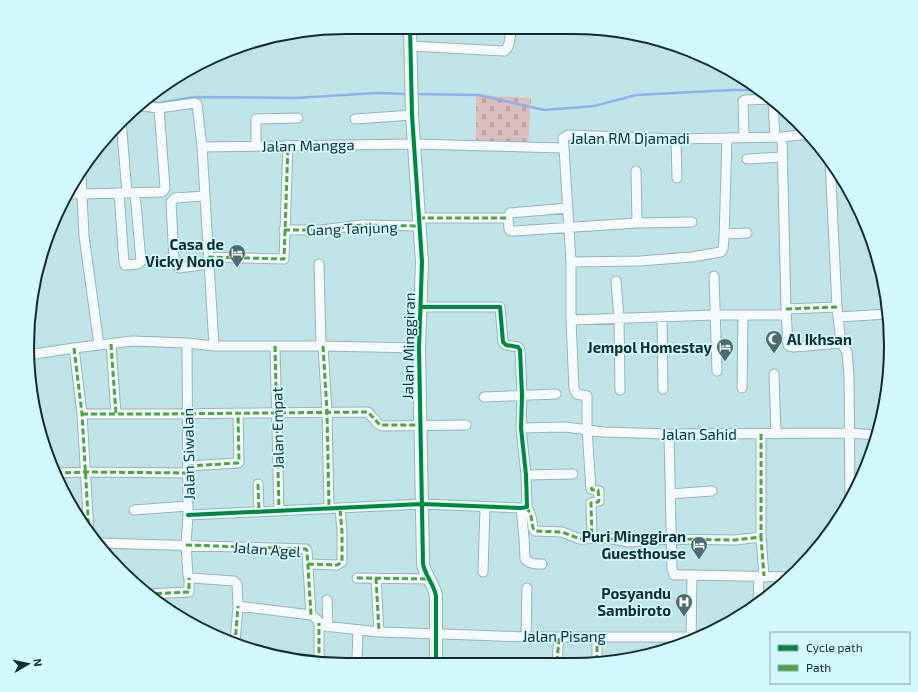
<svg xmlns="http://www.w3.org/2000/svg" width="918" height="692" viewBox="0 0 918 692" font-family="'Exo 2',sans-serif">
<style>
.built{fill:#aae6ec}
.cemetery{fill:url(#cemetery-stones)}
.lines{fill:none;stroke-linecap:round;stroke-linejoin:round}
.stream{stroke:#8bb2ec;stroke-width:2.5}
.minor-casing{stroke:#96b3b6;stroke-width:11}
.tertiary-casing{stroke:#96b3b6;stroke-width:14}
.minor{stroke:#f5fbfc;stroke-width:9}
.tertiary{stroke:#f5fbfc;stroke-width:12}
.quiet{stroke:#4da443;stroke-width:3;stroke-dasharray:6 3;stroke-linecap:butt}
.cycleway-casing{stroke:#d2fafe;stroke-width:6}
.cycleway{stroke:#00873e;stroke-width:4}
.labels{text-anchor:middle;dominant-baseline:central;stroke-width:3.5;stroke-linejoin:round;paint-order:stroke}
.street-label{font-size:15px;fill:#102c2f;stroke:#d2fafe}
.poi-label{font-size:15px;font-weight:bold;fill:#102c2f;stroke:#d2fafe;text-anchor:end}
.rim{fill:none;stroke:#102c2f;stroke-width:2}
</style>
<defs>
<pattern id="cemetery-stones" width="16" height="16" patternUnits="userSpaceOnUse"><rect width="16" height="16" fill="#dcbdbb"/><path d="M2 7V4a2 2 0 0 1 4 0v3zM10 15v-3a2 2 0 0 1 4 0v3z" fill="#bca3a1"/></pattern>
</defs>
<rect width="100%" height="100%" fill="#bfe4e8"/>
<!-- built -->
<path class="built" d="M161,89L160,94L156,101L147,100Z"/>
<!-- cemetery -->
<path class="cemetery" d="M476,95L531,98L528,147L476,146Z"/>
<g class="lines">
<!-- stream -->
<path class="stream" d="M415,94L479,95L544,110L594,106L636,95L733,90H761
M146,101L159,103L195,97L295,98L377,93L408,94"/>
<defs>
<path id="minor" d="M410,46L504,51C511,47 510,35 511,27
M140,106L159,108L195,103L197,104L202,147L214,346
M355,119L412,115
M121,120L127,193
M744,137L743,101L745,100L771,99L773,102L775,137
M782,137L786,309L788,345L789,346L794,347L841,343
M676,139L677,178
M256,146V119L298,118
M202,147L414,144L564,148L563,138L568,135L676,139L782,137L809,134
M564,148L571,262V320L574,389L577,394L587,396V429L591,489L599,491V501L591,503L592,538
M747,159L782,157
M830,160L837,307L841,343L847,352L849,376L850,500
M81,175L84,236L99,345
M119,193L124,262L125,265L138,264L141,261L135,193
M67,194H74
M82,194L162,192L164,190L165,188L159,108
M204,196L175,198L171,202L174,260L179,268L208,264
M568,208L510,213L508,218L509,229L511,231H514L637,223L636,171
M419,218H508
M637,223L692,222
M284,230H321L362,225L420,226
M724,234L747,233
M208,257L284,259L288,145
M571,262L640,261L691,257L721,252L723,249L724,239L727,138
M319,264L321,346
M714,276L717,371
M616,281L619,318L620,390
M786,309L837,307
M662,317L663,389
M838,317L888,314
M571,320L715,315H786
M187,343L188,515L186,545L188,575L189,578H192L234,581L237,584L238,606L235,644
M111,344L116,414
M29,345L30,355
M275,346L279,511
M323,346L327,412L329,509
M74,348L82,414L89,533
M28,355L74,348L132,341L187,343L214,346H321L419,348
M774,374L776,434
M742,388L743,315
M484,397L556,394
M82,414H159L368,412L378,424L383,426L466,425
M521,428L565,427L604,432L669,434L849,433L877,435
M669,434L672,568L674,575H692
M761,434V537
M188,466L238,463L239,462L238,413
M56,473L86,472L188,473
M526,475L573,474
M258,484L259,511
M670,494L712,491
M527,507L531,516L533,528L535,531L562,532L580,539L607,538L629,542L671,539L735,540L761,537L764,576
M521,508L524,538L525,559C530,564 535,564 542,564
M134,510L188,506
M188,515L422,504L521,508L527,507L526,475L521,428L522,395L520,350L518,347L506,345L503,342L500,307H421
M98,543L306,549L307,551L311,615
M308,564L337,565L342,562V532L340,508
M483,572L485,507
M357,578L430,579
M376,578L379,632
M147,594L189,592V578
M327,600L328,627
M758,604L759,576
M238,606L311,615C317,617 318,623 324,626L379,632L472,635L526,637H691
M526,637L527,588
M597,637V662
M691,642L692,575L791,577
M319,662V623
M357,662L358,630
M557,662L559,637"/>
<path id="tertiary" d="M410,27L412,115L422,262L419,348L423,563C424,575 434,583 436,596V662"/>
</defs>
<!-- minor casing -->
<use href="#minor" class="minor-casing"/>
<!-- tertiary casing -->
<use href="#tertiary" class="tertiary-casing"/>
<!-- minor -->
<use href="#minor" class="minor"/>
<!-- tertiary -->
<use href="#tertiary" class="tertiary"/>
<!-- quiet -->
<path class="quiet" d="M419,218H508
M284,230H321L362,225L420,226
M208,257L284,259L288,145
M786,309L837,307
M111,344L116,414
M29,345L30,355
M275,346L279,511
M323,346L327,412L329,509
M74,348L82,414L89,533
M82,414H159L368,412L380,425H420
M761,434V537
M188,466L238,463L239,462L238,413
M56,473L86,472L188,473
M258,484L259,511
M591,487L592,490H598L599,500L598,502L591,503L592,538
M527,507L531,516L533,528L535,531L562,532L580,539L607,538L629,542L671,539L735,540L761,537L764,576
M186,545L306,549L307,551L311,615
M308,564L337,565L342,562V532L340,508
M357,578L430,579
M376,578L379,632
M147,594L189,592V578
M597,637V662
M235,644L238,606
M319,662V623
M557,662L559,637"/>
<defs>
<path id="cycleway" d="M410,27L412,115L422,262L419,348L423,563C424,575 434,583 436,596V662
M188,515L422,504L521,508L527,507L526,475L521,428L522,395L520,350L518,347L506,345L503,342L500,307H421"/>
</defs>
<!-- cycleway casing -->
<use href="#cycleway" class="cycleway-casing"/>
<!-- cycleway -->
<use href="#cycleway" class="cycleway"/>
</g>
<!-- icons -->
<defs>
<symbol id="hotel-pin" viewBox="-11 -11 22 30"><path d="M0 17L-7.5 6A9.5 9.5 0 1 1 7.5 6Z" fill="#4d6c70" stroke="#d2fafe"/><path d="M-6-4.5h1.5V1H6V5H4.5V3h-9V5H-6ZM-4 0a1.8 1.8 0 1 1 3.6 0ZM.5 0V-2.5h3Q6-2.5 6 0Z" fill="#fff"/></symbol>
<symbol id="mosque-pin" viewBox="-11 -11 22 30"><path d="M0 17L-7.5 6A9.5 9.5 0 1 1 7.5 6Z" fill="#4d6c70" stroke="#d2fafe"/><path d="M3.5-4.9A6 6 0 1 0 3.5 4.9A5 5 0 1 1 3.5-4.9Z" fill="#fff"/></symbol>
<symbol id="hospital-pin" viewBox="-11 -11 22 30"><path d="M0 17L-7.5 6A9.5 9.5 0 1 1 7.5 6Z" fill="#4d6c70" stroke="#d2fafe"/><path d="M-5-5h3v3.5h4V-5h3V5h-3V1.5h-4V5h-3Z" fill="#fff"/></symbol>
</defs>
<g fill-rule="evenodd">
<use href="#hotel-pin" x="227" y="243" width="20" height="27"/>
<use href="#mosque-pin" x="764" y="329" width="20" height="27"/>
<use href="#hotel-pin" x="715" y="337" width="20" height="27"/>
<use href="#hotel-pin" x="689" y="535" width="20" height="27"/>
<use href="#hospital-pin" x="674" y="592" width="20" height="27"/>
</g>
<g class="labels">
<!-- street labels -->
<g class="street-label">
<text x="630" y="138">Jalan RM Djamadi</text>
<text transform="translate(308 145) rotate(-1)">Jalan Mangga</text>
<text transform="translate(352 228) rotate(-2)">Gang Tanjung</text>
<text transform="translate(408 346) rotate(-89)">Jalan Minggiran</text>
<text transform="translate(277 428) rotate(-91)">Jalan Empat</text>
<text x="699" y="434">Jalan Sahid</text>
<text transform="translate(188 454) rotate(-91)">Jalan Siwalan</text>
<text transform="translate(267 549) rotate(4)">Jalan Agel</text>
<text x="564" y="636">Jalan Pisang</text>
</g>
<!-- poi labels -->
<g class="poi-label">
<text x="224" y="244">Casa de<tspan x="224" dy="17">Vicky Nono</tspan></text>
<text x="787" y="339" text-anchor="start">Al Ikhsan</text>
<text x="712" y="347">Jempol Homestay</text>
<text x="686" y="536">Puri Minggiran<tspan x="686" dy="17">Guesthouse</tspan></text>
<text x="671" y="593">Posyandu<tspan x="671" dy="17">Sambiroto</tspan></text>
</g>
</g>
<!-- crop -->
<path d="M0 0H918V692H0ZM346 34H572A312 312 0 0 1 884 346V346A312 312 0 0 1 572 658H346A312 312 0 0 1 34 346V346A312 312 0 0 1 346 34Z" fill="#d2fafe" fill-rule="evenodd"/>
<path class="rim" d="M346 34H572A312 312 0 0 1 884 346V346A312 312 0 0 1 572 658H346A312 312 0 0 1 34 346V346A312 312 0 0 1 346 34Z"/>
<!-- legend -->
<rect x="770" y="632" width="140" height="52" fill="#d2fafe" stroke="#84a8ab"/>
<rect x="778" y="645" width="20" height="6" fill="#00873e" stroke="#84a8ab"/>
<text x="806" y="652" font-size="12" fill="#102c2f">Cycle path</text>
<rect x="778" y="665" width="20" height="6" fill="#4da443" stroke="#84a8ab"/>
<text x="806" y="672" font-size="12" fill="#102c2f">Path</text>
<!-- north arrow -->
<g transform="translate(28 664) rotate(81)" stroke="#d2fafe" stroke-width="3" paint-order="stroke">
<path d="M0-3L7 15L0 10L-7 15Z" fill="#102c2f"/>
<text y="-6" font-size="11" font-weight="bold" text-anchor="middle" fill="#102c2f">N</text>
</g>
</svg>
